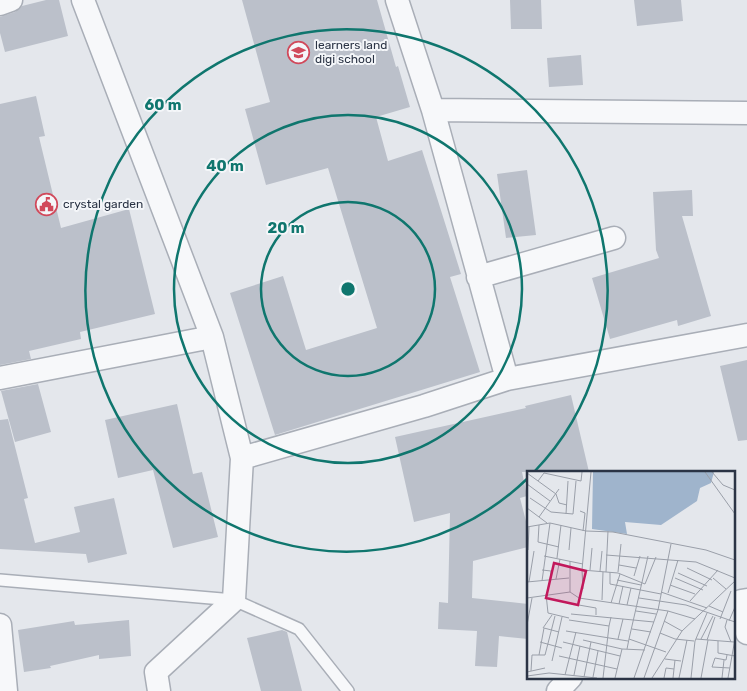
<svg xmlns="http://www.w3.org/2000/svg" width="747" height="691" viewBox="0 0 747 691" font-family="Rubik,sans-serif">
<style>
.building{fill:#bbc0ca}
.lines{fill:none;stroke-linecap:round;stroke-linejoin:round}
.service-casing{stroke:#a9aeb7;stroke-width:14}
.minor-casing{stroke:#a9aeb7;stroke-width:25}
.service{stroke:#f7f8fa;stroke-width:11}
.minor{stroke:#f7f8fa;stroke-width:22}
.ring{fill:none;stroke:#0f766e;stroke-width:2.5}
.labels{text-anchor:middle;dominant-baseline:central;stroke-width:4;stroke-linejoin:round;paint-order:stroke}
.poi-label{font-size:12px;fill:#2b3445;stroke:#f4f6f9;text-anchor:start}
.inset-road{fill:none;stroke:#9a9fa9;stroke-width:1}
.view{fill:#c2185b;fill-opacity:0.15;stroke:#c2185b;stroke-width:2.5}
.inset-edge{fill:none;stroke:#2b3445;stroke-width:2.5}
.centre{fill:#0f766e;stroke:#f4f6f9;stroke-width:2.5}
.ring-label{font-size:15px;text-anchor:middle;font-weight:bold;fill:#0f766e;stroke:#f4f6f9;stroke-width:4;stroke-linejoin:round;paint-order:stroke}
</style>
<rect width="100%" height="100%" fill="#e4e7ec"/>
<!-- building -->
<path class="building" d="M46,0H59L68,36L5,52L0,33V17L15,12L22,6Z
M242,0H377L396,67L398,66L410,107L376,117L388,161L422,150L461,274L450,277L480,372L275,435L230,293L283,276L306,350L377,328L328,168L266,185L245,109L270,102Z
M510,0H541L542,29H511Z
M634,0H681L683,21L637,26Z
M581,55L583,85L549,87L547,58Z
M36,96L45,136L39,137L61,228L129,209L155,314L80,332L81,339L29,351L31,359L0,365V104Z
M527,170L536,235L506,238L497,174Z
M692,190L693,216H682L711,316L678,326L677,320L610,339L592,278L659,258L656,250L653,192Z
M747,360V440L738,441L720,366Z
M38,384L51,432L15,442L1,391Z
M571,395L589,472H522L527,496L520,498L528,529V547L473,561L472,598L528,604V639L499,636L497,667L475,666L477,631L438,629L439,602L448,603L450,513L414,522L395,437L526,408L525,406Z
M177,404L193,474L202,472L218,537L173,548L153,470L118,478L105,420Z
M8,419L28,498L24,499L35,543L80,532L74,507L114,498L127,554L88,563L86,554L0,549V420Z
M129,620L131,656L99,659V655L50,666L51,668L24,672L18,630L74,621L75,625Z
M282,630L287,632L302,691H261L247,638Z"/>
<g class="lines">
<defs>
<path id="service" d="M0,580L234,600L299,629L348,691"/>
<path id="minor" d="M83,0L212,337L242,458L234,600L156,672L159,691
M397,0L433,110L507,379
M0,4L11,0
M433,110L747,113
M478,277L614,238
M0,378L212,337
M242,458L424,406L507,379L747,335
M747,600L741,601L747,633
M0,625L6,691
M558,691L571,677"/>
</defs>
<!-- service casing -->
<use href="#service" class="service-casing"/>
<!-- minor casing -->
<use href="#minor" class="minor-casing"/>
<!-- service -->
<use href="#service" class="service"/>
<!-- minor -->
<use href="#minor" class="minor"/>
</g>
<!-- distance rings -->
<g class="ring">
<circle cx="348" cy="289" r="87"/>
<circle cx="348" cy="289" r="174"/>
<path d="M528 478A261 261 0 1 1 534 472"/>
</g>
<!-- icons -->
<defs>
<symbol id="school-ring" viewBox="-11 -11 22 22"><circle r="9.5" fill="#f4f6f9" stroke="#d1495b" stroke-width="1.5"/><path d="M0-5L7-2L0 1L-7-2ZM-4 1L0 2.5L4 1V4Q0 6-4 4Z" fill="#d1495b"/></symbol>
<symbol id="civic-ring" viewBox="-11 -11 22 22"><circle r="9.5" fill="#f4f6f9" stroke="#d1495b" stroke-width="1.5"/><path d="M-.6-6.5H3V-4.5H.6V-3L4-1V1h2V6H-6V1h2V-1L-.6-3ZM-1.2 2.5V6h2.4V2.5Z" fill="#d1495b"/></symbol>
</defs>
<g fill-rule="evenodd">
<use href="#school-ring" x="286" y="40" width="25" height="25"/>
<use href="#civic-ring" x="34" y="192" width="25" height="25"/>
</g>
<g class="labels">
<!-- poi labels -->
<g class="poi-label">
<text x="315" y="45">learners land<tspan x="315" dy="14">digi school</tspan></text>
<text x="63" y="204">crystal garden</text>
</g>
</g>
<!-- overview -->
<g transform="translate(527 471)">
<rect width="208" height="208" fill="#e4e7ec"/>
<path d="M66,1H187L184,12L173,17L170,30L134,54L98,51L100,63L65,58Z" fill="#9fb4cc"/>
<path class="inset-road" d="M64,1L55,99L91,102L118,113L129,86M178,1L208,43M185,1L196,14L208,19M0,2L29,23L32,32L40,34M11,10L17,2L54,10L55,1M0,13L23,30M3,27L24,41L46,43L49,10M0,37L20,52M53,40L58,42L56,60M39,43L41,10M12,46L32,18M12,54L11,71L32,76M0,56L23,52L59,60L86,61L179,79L208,89M1,79L2,56M42,79L44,57M79,84L169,91L208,107M17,85L56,93M30,87L34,54M43,90V121M92,94L109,97M160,97L185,109M15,99L24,100L23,109M55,99L56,118M63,99L65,77M73,100L75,80M79,101L81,60M83,101V113L134,123M91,101L94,73M151,102L180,115M107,105L113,85M148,107L176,119M186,107L199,118M29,108L33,88M90,109L114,114M15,110L23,52M0,111L42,107M2,111L7,80M143,114L168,123M134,121L180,137M141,122L151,89M19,123L21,142L42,147M0,127L43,121L52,127L141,140L168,148M112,127L159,134L208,151M75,129L76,101M163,130L191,99M84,132L93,103M46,133L69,137V144M92,133L96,115M100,134L104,117M182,135L196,141M109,140L129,143M44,143L127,151M193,148L204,120M42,149L82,155L84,146M200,149L198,156L204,171M137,150L155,160M202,150L208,136M0,154L5,127M16,157L25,144M105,158L124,161M39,160L101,170M133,162L148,168L167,170M91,168L96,148M102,168L121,85M169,168L207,171M174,168L186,145M56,169L95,178M180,169L188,146M191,170V182L208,185M13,171L35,177M36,171L93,185M100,178L102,168L139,181M12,184L17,157L32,161M200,184L199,189L188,187L185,196L203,197M32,185L90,198M138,188L154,190M25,190L35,146M4,200L5,184H18L28,145M0,201L18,197M38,204L49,161M47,204L53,175M0,205L22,202L70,207M57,206L64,171M66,206L71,180M76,207L82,155M88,207L95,178L118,179M107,207L131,139L144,73M117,207L141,140M125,207L155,160L208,110M137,207L139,197L147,198M146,207L148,189M152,207L160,169M164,207L168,170L180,142M174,207L181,169M195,207L197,189M201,207L208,168"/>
<path class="view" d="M27,92L59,100L51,134L19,127Z"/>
<rect width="208" height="208" class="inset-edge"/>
</g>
<circle cx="348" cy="289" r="8" class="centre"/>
<g class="ring-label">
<text x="163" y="110">60 m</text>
<text x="225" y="171">40 m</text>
<text x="286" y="233">20 m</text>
</g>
</svg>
